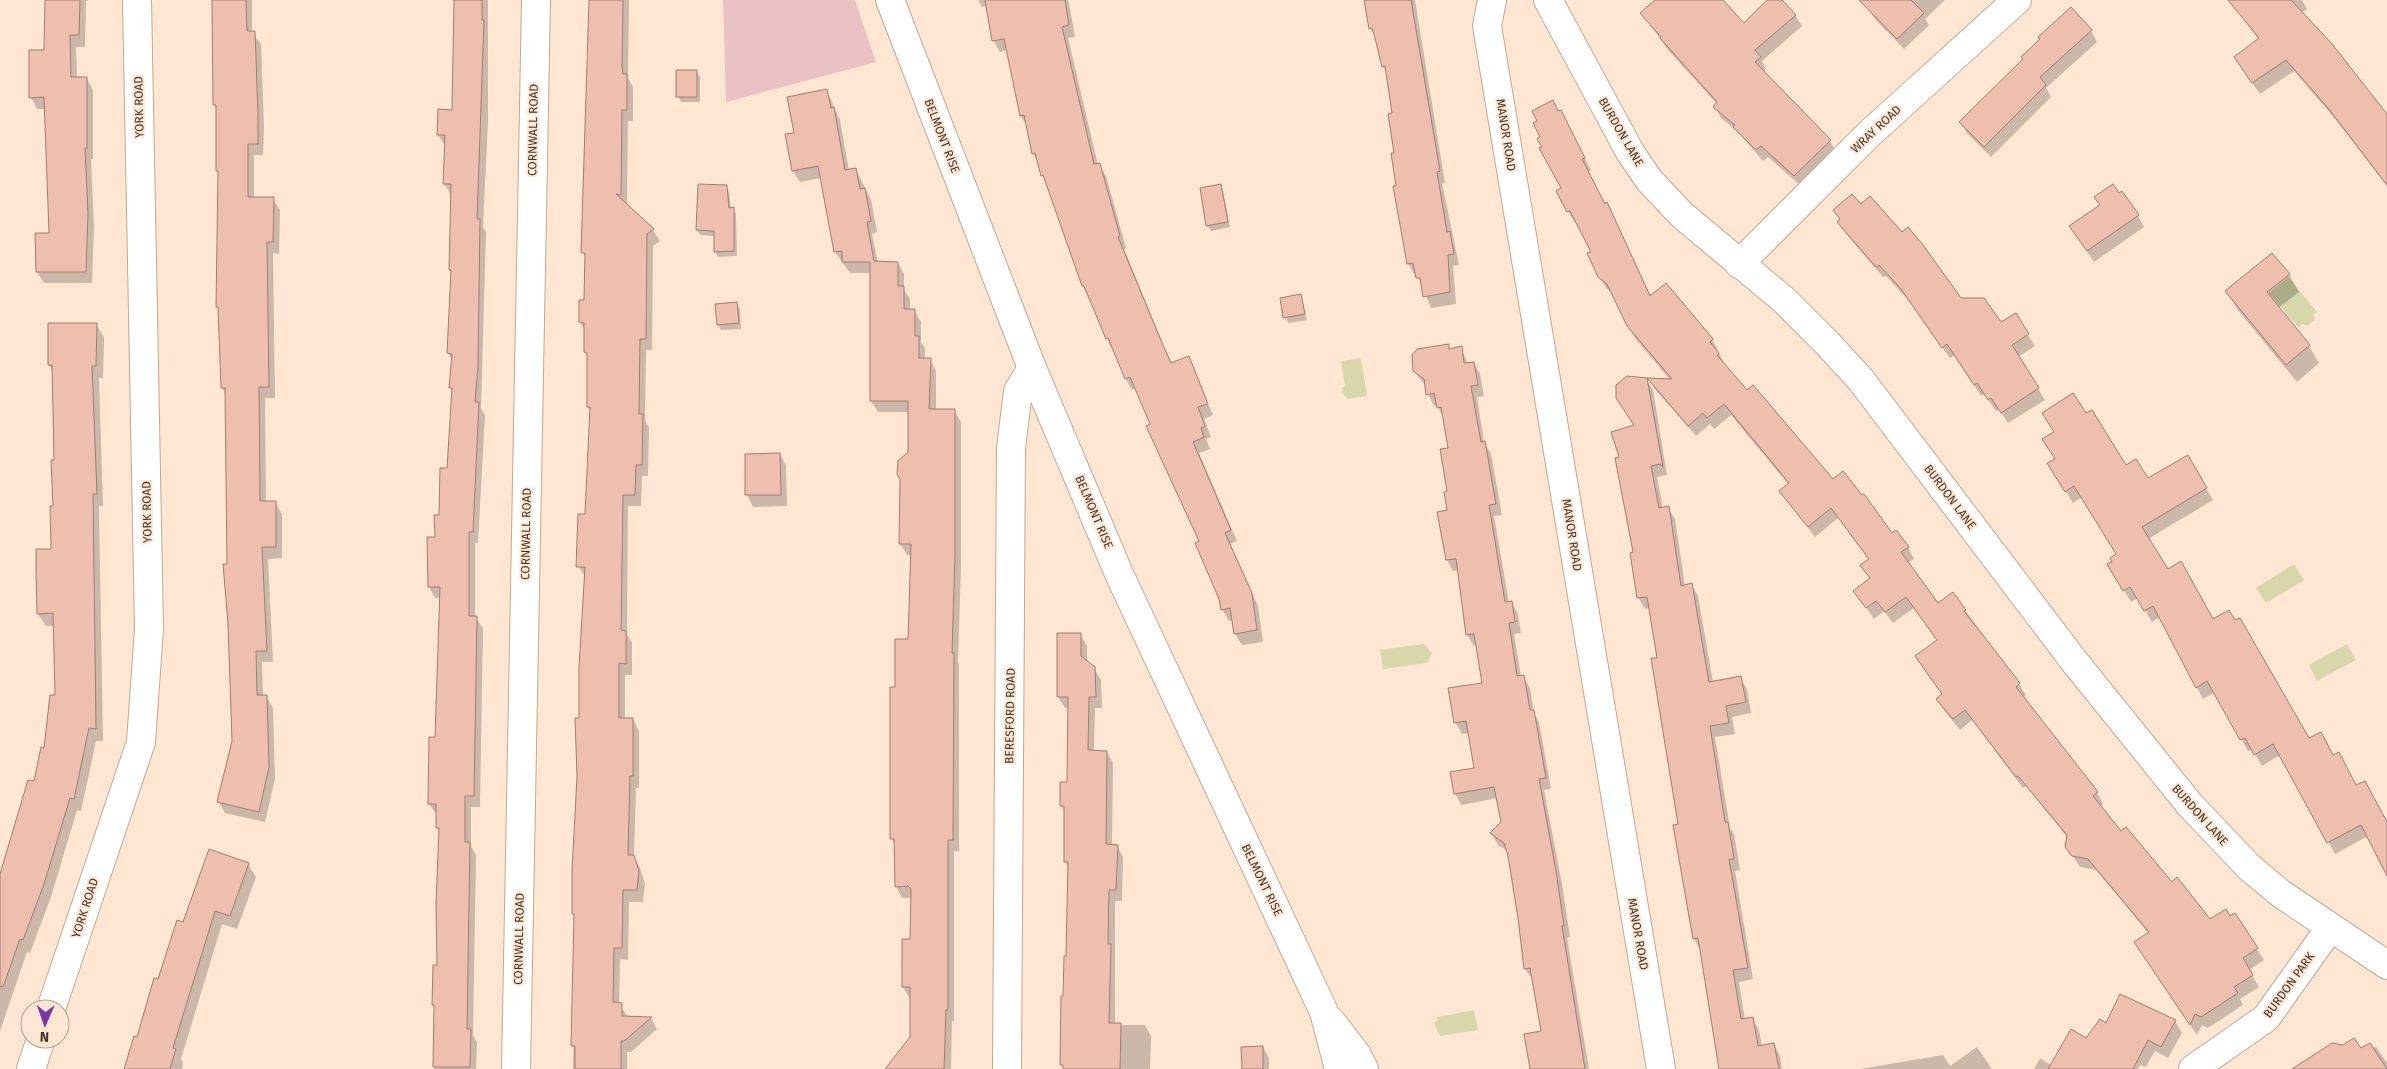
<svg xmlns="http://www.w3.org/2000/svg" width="2387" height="1069" viewBox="0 0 2387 1069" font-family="'Fira Sans',sans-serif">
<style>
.green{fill:#eac2c3}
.water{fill:#d8d7ab}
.shadow{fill:#0003}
.building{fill:#eebfaf;stroke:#a07d72}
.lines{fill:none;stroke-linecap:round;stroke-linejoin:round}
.minor-casing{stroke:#c3a78f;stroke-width:30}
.tertiary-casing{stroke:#c3a78f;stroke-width:30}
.trunk-casing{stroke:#c3a78f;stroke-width:30}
.minor{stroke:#fff;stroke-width:28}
.tertiary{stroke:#fff;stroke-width:28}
.trunk{stroke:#fff;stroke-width:28}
.labels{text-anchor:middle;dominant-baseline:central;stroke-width:4;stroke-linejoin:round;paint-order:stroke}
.street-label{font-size:12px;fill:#41362c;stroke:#fee6d2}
</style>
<rect width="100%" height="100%" fill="#fee6d2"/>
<!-- green -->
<path class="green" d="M723,0H855L876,62L726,102Z"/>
<!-- water -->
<path class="water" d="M2288,277L2317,312L2313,315L2315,320L2307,326L2303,324L2298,327L2269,293Z
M1361,358L1367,396L1348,399L1342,393V388L1345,386L1341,361Z
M2294,564L2304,580L2266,603L2256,588Z
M1424,644L1432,653L1427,663L1383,669L1380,650Z
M2347,644L2356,660L2317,681L2309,665Z
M1474,1010L1478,1030L1440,1036L1434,1023L1438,1020L1437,1017Z"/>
<!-- shadow -->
<path class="shadow" d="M46,0H89L86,1L85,47H76L77,78L87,79L93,90V159H91L94,226L92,283H44L37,272L50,234L46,109H37L31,97L45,51Z
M213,0H252V33L261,44L264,127L263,155H254V198L273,199L280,210L279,254L273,253L275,398H265L266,503L275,502L282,514V558L268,559L273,662H262L263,696H266L273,708L275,779L265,822L225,813L218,801L233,741L226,395L222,388L220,311L217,307L219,174L217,171L218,111L214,105Z
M455,0H488V121L483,226L486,232L481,409L485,415L478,543H475V617L483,628L480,807H471V846L476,855L473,1035L477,1042L476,1069H434L435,1009L433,1005L439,967L440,833L437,827V815L429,804L436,739L441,598H435L429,587V538H436L449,469L453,392L450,387L452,360L448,353L452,273L450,270L451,195L444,183L445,146L438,135L453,111Z
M590,0H629L628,78L633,87V121H628L627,206L653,230L660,241L653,246L652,350H646L645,421L649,427L648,476H642L641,506H628L627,634L632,643V675H625V719H633L639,731V788H636L634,856L640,868L645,884L643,902H629L628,960L620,959L619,1004L628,1017L651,1018L657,1029L631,1052H627V1069H573L575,917L573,913L586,578L578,566L587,515L591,412L588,407L589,359L585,352V331L580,322L585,301L586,259L583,252Z
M978,0H1068L1069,3L1075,37L1068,38L1098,165L1106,176L1126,248L1124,249L1168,356L1172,364L1188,358L1213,415L1204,419L1211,437L1206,439L1210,449L1199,453L1237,541L1230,544L1258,606L1263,642L1242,645L1235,634L1233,620L1229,621L1222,609L1201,542L1136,388L1132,390L1126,379L1083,286L1048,185L1033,153L1027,126L1021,116L1008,50L1000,52L993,40L985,6L982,7Z
M1366,0H1415L1445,183H1442L1459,265L1453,266L1456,304L1431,308L1417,274H1414L1408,263L1398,187L1394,115L1387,73L1383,66L1376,38L1370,28Z
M1657,0H1722L1743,24L1769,0H1780L1795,15L1802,26L1762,61L1766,69L1763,72L1830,141L1836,152L1801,186L1768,157L1763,161L1737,131L1721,118L1715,107L1717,104L1668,50L1642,13Z
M1876,0H1945L1925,19L1929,25L1904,49L1875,19L1868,7Z
M2238,0H2302L2307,9L2301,13L2387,116V186L2336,120L2294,71L2260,94L2242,68L2259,40L2234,6Z
M2091,31L2097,42L2046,88L2051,97L1991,157L1967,133L1961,122Z
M697,72L700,77V102H681L678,96Z
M827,91L840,120L849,171L856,170L871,200L877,232L872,234L878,263H898L904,274V290L910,299V310H914L921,322V342L925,348V359H930L936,371V410H954L961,422V567L958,662L959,665V851H954V1021H952L951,1069H887L911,1037L910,999L903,987V940H911L912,898H902L896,886V846L892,839L891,730L896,688L910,640L912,555H907L900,543L909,452L910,412H878L871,401V273H850L835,252L821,178L800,182L793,171Z
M1558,113L1567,123L1591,170L1588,171L1605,205L1607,204L1613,215L1651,297L1712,339L1725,365L1747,392L1833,481L1908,547L1914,559L1908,563L1938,605L1965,610L2019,684L2026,695L2023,698L2097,793L2103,804L2100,807L2121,833L2210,921L2230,918L2235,915L2264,960L2249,970L2259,987L2240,999L2243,1005L2208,1028L2202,1025L2197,1035L2143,954L2149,934L2096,870L2080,867L2067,847L2068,838L2026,786L2023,788L1972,720L1960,730L1944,710L1938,699L1943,695L1923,668L1938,641L1914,608L1893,623L1884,611L1874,619L1855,591L1870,579L1862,565L1869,560L1838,518L1815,537L1780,491L1789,485L1731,415L1714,429L1710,424L1696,436L1655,389L1649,379L1671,381L1635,338L1613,294L1606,288L1599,276L1592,253L1577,222L1575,223L1568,211L1562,189L1543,147Z
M1220,185L1223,191L1230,227L1211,231L1207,225Z
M726,186L729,192L731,209H733L736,214L737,256L718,257L715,251V236L700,235L697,230Z
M2101,206L2138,216L2144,227L2094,262L2071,226Z
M1835,210L1960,299L2001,324L2015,315L2035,346L2018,357L2045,400L2008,423L1999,409L1996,411L1984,394L1981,396L1955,355L1950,358L1909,301L1886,276L1883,277L1846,234Z
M2289,274L2299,292L2278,308L2309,346L2319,363L2297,382L2237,309L2227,291Z
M1301,295L1307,320L1288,323L1281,299Z
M737,304L740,309L741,329L721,330L718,325Z
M96,324L104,337L103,378H99L103,506H99L103,741H96L81,811L77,810L51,897L30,953L27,952L0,1031V878L45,749L56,697L54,626H46L38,614L52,550L55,507L53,371L49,365Z
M1448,345L1451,350L1461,348L1468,364L1474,363L1480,374L1484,396L1477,397L1484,442L1491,454L1502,515L1494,516L1509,603L1511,602L1518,614L1521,633L1514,634L1521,677H1523L1530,688L1534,713L1539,722L1551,789L1544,790L1562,884L1570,937L1567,938L1589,1069H1531L1542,1032L1533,980L1525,969L1520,918L1508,851L1498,845L1492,834L1502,822L1498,798L1461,805L1455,793L1475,769L1469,733L1462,734L1455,722L1483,684L1477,645L1474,646L1467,635L1459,570L1453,571L1447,560L1450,449L1444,419L1437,405L1434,406L1428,394L1426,386L1414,371Z
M1646,379L1653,390L1667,475L1657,477L1663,509L1668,508L1675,519L1685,586L1692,585L1698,596L1713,682L1740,678L1747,689L1751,713L1732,717L1735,734L1715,737L1730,828L1734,834L1740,870L1735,871L1753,979L1739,982L1745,1020L1752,1018L1759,1030L1762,1046L1774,1044L1780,1056L1782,1069H1725L1700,950L1694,939L1674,826L1680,825L1659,659L1650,608L1645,609L1638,597L1634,553L1620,457L1635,426L1617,398Z
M2085,415L2125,467L2148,480L2187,457L2213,500L2148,539L2167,571L2213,621L2309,740L2333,757L2387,824V872L2368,836L2335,854L2280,755L2262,766L2252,749L2248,751L2215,692L2203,699L2160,617L2152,622L2138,598L2131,602L2109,565L2114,562L2117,555L2082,497L2073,503L2056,475V460Z
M780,454L786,466L787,506L753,507L747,495Z
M1058,634H1080L1087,646V662L1094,668L1101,680L1102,708H1095L1094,752H1107L1113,763L1112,846H1117L1123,857L1122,901H1115V1025H1145L1151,1036L1150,1069H1064L1062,1065L1069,869L1065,861L1066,813L1061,805L1068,783L1070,708H1065L1058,697Z
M248,864L256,877L237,929L222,924L181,1059L183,1063L182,1069H125L184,923Z
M2121,995L2175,1021L2182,1033L2168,1058L2155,1051L2146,1067L2140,1065L2138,1069H2034L2040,1058L2052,1066L2106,1024Z
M1263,1047L1269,1058V1069H1243Z
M1977,1047L1992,1069H1860L1943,1055L1950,1066Z
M2376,1047L2387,1063V1069H2294Z"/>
<!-- building -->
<path class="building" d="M45,0H80L79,35H70L71,77H87V148H85L88,213L86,272H36L35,233H49L44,97L29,98V50H44Z
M212,0H246L247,31H255L258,115V144H248V197H274L273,242H267L269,387H259L260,501H276V547H262L267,651H256L257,695H267L269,767L259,812L217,802L232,741L228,623L223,564H227L225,388H221L218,307H216L218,171H216V105H213Z
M454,0H482V20H484L477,219H480L478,366L475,402H479L473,532H469V616H477L474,796H465V842H470L467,1029H471L470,1067H433L434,1005H432L433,965H437L436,904L439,828H436V804H428L429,737H435L440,587H428L427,537H435L434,515H439L440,468H447L452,388H449L452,354L447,353L451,270H449L451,184H443L445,135H437L438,109L452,110Z
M589,0H623L622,67L623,74H627V110H622L621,195L616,194L654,229L647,234L646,339H640L639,414H643L642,465H636L635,495H623L621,630L626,631V664L619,663V718H633V776H630L628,855H634L639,871L637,890H623L622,948H614L613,1002L622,1003V1016L652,1017L624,1041H621V1069H575V1046H571L574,914H572V872L577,776L575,718H579V667L585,567H576L578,514H585L590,407H587V353L584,352V323L579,322V300H584L585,253H581Z
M985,0H1065L1069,25L1062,27L1094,164L1100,163L1120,236L1118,237L1162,343L1171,363L1189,356L1208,404L1198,407L1205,426L1201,428L1204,437L1193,442L1231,530L1225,533L1252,593L1257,630L1234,634L1230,608L1221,610L1219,599L1195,543L1199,541L1146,426L1150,424L1130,377L1125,379L1108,338L1106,339L1084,286H1082L1043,175L1041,176L1035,153L1032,154L1024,115L1020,116L1004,39L992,41Z
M1364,0H1411L1440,171L1437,172L1447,232L1450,231L1454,254L1448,255L1450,292L1423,297L1420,278H1416L1413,263L1407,264L1393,186H1396L1391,153H1394L1388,114L1392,113L1385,66L1382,67L1374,34L1372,28L1369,29Z
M1655,0H1723L1744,23L1767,0H1782L1796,15L1755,50L1761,57L1755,62L1831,140L1794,176L1761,146L1756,150L1733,127L1735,125L1713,107L1717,102L1660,38L1661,37L1640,13Z
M1859,0H1911L1924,13L1897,39Z
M2228,0H2291L2332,44L2387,114V185L2328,108L2286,60L2252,83L2234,57L2259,38Z
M2071,7L2092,30L2040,77L2046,85L1984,147L1959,122L2023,59L2021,57L2040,39L2038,37Z
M676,70H697V97H676Z
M827,89L831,108L834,107L845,170L856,168L860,189L865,188L871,221L867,222L874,261L898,262V286H904V309H915V336H919V358H931L929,409H955V554L952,653H954L953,840H948V1010H946L944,1069H885L910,1037V987H902V939H910L911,889L908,886L895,887L894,839H890V687H895V639H908L911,544H899L900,479L897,474L898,461L908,452V401H870V262H842V251L834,252L818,166L792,171L785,134L794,133L787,97Z
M1553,100L1558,111L1561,110L1585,158L1582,159L1605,204L1607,202L1650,296L1666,283L1713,339L1710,342L1719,353L1717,355L1747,390L1753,385L1833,479L1843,471L1862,495L1864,494L1892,533L1896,530L1909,547L1901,552L1938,603L1953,592L1966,610L1964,611L2020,683L2016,687L2098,792L2093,796L2121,831L2126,827L2172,882L2177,877L2210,919L2226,909L2230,916L2235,913L2258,948L2243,958L2253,975L2234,987L2238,993L2201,1017L2195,1014L2190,1025L2134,942L2149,932L2088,859L2072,856L2065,847L2067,835L2018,776L2016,777L1965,710L1953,719L1936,699L1942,694L1915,656L1937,640L1906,597L1885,612L1876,601L1866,608L1853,591L1870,578L1860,565L1869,559L1831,508L1808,527L1779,491L1789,483L1724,404L1707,418L1703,413L1688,426L1647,378L1672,379L1627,326L1607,284L1598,277L1587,253L1591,252L1570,211L1567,212L1556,191L1561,188L1539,148L1542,147L1537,139L1540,137L1533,123L1537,121L1532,111Z
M698,184L727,185L729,208L734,207V251L714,252V231L696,230Z
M1221,184L1228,222L1206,226L1200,188Z
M2113,184L2119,193L2122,191L2139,215L2087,251L2069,226L2100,205L2094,197Z
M1852,194L1861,204L1870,196L1902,232L1908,227L1923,245L1961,298H1984L2001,322L2016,313L2029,334L2012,345L2039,388L2001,413L1991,398L1988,400L1977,383L1974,385L1947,344L1942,348L1901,289L1879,265L1876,267L1837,222L1840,219L1833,210Z
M2272,253L2290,274L2267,292L2310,345L2286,365L2225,291Z
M1301,294L1305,314L1283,318L1280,298Z
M737,302L739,323L717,325L715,304Z
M48,323H97L96,366H92L97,494H93L96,729L89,728L74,799L70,798L44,884L23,940L20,939L3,987L0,986V874L28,780L34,781L41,747L44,748L50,695H55L53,613L37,614L36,569V549H51L50,506H53L51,460H54L52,365H48Z
M1449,344V349L1462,346L1464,363L1474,362L1478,385L1471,386L1481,442L1485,441L1496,504L1489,505L1505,602L1512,601L1515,622L1509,623L1517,676L1524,675L1530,710H1534L1546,778L1539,779L1556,871L1564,926H1562L1585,1069H1530L1524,1034L1541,1031L1530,968L1524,969L1518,918L1508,856L1504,843L1490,833L1501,822L1494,787L1454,794L1450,772L1474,768L1466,721L1454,723L1448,688L1482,683L1474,634L1466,635L1456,559L1446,560L1437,512L1447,510L1444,492L1447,491L1440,449L1448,448L1441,407L1437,408L1434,393L1426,395L1424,379L1413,371L1412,355L1417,349Z
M1627,376L1647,378L1663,467L1660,464L1651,466L1659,508L1669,506L1681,586L1692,583L1709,682L1741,676L1746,702L1726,706L1729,723L1710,726L1725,822H1728L1734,859H1729L1748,968L1733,970L1741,1019L1753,1017L1758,1046L1774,1043L1779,1069H1719L1698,938L1693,939L1673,825L1678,824L1651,658H1657L1647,597L1637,598L1630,553L1633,552L1615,458L1619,457L1611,432L1634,425L1616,398V385Z
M2073,393L2086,413L2092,410L2126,465L2136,459L2148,478L2188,455L2207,488L2142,527L2168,569L2181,561L2213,619L2229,610L2235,620L2240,618L2309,738L2321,732L2333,755L2339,752L2356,785L2365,781L2387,822V876L2361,825L2327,843L2273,744L2254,755L2245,738L2240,740L2207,681L2196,688L2153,606L2144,611L2130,587L2123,591L2107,564L2112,562L2110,558L2116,554L2074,486L2065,492L2047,463L2055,459L2042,439L2054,432L2042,413Z
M780,453L781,495H745V454Z
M1057,633H1081V656L1095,667L1096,697H1089L1088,750L1107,751L1106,844L1118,845L1116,890H1109L1108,944H1111L1109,1023H1121L1120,1069H1063V1065H1060L1061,996H1063L1064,956H1066L1068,862H1064V806H1060V782H1067L1068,697H1057Z
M209,849L249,863L230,916L215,911L173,1048L176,1049L170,1069H124L134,1036L137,1037L154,978L158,979L177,920L183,922Z
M2120,994L2176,1020L2161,1047L2148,1040L2133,1069H2048L2071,1029L2086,1038L2100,1019L2106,1023Z
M2354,1038L2361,1048L2370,1043L2387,1069H2292L2332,1043L2343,1045Z
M1263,1046V1069H1242L1241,1047Z"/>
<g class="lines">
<defs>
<path id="minor" d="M1492,0L1487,26L1661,1069
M1739,264L1869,134L2017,0
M51,1009L141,742L149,629L137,0
M31,1069L41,1039
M516,1069L536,0
M1007,1069L1011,448L1018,391L1032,368
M2193,1069L2266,1018L2330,928"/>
<path id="tertiary" d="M1548,0L1630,152L1649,180L1682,215L1784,300L1828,344L1861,380L2074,661L2190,805L2249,867L2280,893L2387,965"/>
<path id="trunk" d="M890,0L1032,368L1120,576L1324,1012L1339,1069
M1331,1021L1357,1055L1364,1069"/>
</defs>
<!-- minor casing -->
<use href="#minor" class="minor-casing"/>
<!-- tertiary casing -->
<use href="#tertiary" class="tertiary-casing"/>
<!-- trunk casing -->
<use href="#trunk" class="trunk-casing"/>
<!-- minor -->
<use href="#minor" class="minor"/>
<!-- tertiary -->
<use href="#tertiary" class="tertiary"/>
<!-- trunk -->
<use href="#trunk" class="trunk"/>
</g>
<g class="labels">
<!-- street labels -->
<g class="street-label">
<text transform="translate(139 107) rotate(-91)">YORK ROAD</text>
<text transform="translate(1876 129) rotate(-43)">WRAY ROAD</text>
<text transform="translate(533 130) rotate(-89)">CORNWALL ROAD</text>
<text transform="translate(1621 132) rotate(60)">BURDON LANE</text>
<text transform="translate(1506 135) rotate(81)">MANOR ROAD</text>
<text transform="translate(942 136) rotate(69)">BELMONT RISE</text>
<text transform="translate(1950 497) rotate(53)">BURDON LANE</text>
<text transform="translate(147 512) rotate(-91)">YORK ROAD</text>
<text transform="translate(1094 512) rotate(67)">BELMONT RISE</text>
<text transform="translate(526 534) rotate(-89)">CORNWALL ROAD</text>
<text transform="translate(1572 535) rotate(81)">MANOR ROAD</text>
<text transform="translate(1010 716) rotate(-89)">BERESFORD ROAD</text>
<text transform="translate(2200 815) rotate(48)">BURDON LANE</text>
<text transform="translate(1262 880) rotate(64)">BELMONT RISE</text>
<text transform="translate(85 908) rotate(-72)">YORK ROAD</text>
<text transform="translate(1638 934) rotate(80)">MANOR ROAD</text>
<text transform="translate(519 939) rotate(-89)">CORNWALL ROAD</text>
<text transform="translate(2289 985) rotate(-54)">BURDON PARK</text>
</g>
</g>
<!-- north arrow -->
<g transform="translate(45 1024) rotate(182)"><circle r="24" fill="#fee6d2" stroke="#b2a090"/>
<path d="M0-4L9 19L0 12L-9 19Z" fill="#7c33a6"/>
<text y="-8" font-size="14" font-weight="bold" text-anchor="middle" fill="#41362c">N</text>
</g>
</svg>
